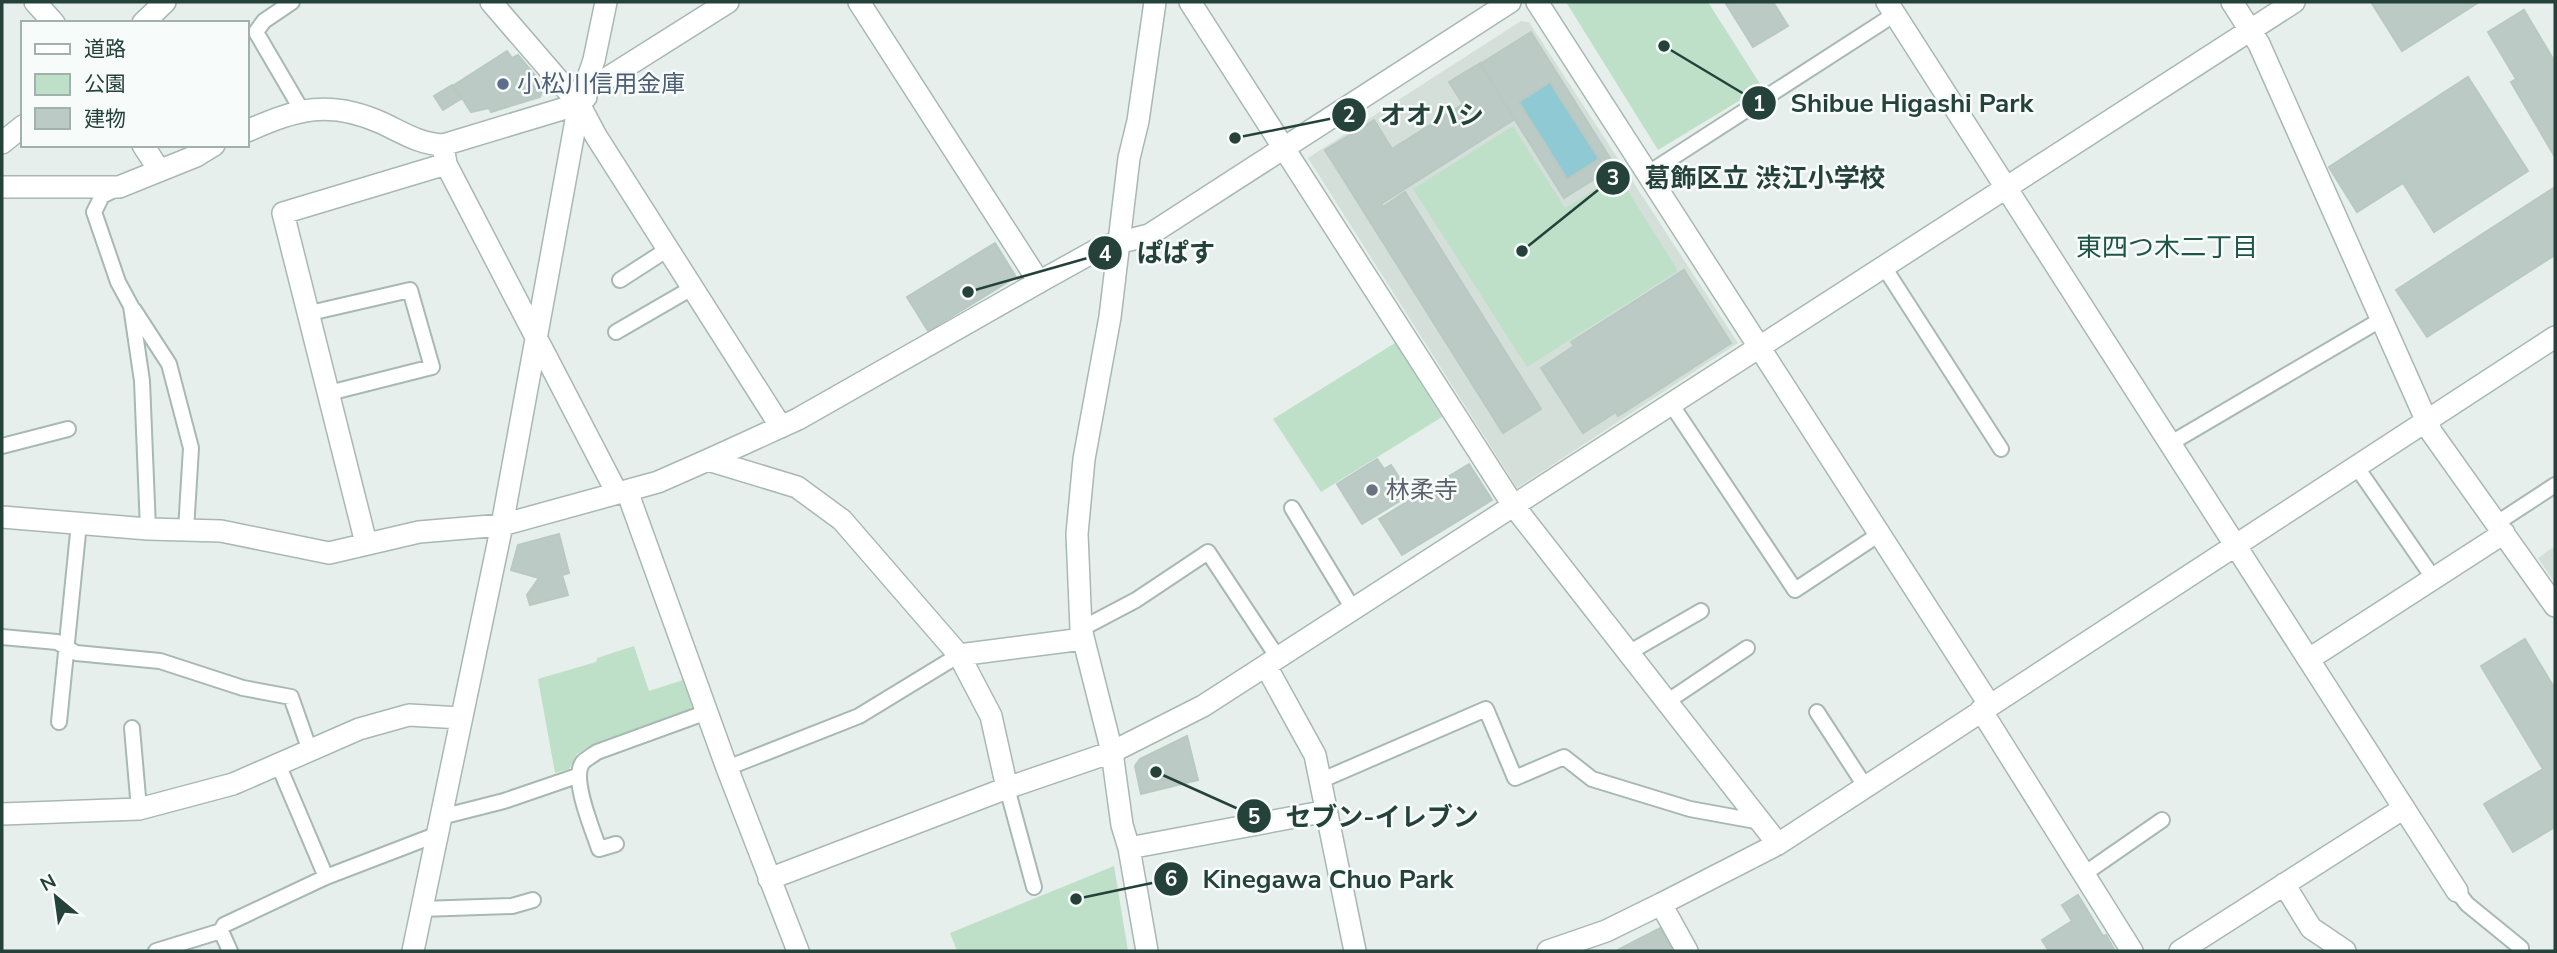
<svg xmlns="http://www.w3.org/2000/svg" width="2557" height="953" viewBox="0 0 2557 953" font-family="'Nunito Sans','Noto Sans JP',sans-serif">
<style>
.built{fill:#d4dfda}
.green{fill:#bfe0c8}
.water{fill:#8ec9d4}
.building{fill:#bbcac4;stroke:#b8c9c2;stroke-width:2;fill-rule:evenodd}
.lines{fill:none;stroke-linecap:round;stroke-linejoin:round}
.service-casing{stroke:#a8b8b2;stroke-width:18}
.minor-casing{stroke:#a8b8b2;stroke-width:24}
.tertiary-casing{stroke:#a8b8b2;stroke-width:24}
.service{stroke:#fff;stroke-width:14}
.minor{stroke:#fff;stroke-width:21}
.tertiary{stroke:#fff;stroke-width:21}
.service-dot{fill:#5c6f8a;stroke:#f7fbf9;stroke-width:2.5}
.worship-dot{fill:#6b7280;stroke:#f7fbf9;stroke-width:2.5}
.labels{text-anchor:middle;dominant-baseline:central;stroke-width:5;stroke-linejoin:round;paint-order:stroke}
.service-label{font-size:24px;fill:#4e5e75;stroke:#f7fbf9;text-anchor:start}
.worship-label{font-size:24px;fill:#5b616d;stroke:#f7fbf9;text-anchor:start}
.neighbourhood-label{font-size:26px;fill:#1f5548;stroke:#f7fbf9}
.leader{fill:none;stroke:#24423a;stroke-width:2.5}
.callout-dot{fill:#24423a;stroke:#f7fbf9;stroke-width:2.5}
.mark-label{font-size:21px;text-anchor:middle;font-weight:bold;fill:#fff}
.callout-label{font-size:26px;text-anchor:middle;font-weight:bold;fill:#24423a;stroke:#f7fbf9;stroke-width:5;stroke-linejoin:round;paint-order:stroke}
</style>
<rect width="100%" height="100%" fill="#e6efeb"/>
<!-- built -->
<path class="built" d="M1521,21L1529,22L1738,343L1517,488L1308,158Z
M2555,546V583L2538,558Z"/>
<!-- green -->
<path class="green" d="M1566,2H1708L1762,87L1658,150Z
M1513,126L1565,208L1618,175L1678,271L1527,367L1413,189Z
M1395,343L1442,417L1321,492L1273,419Z
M634,646L649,691L686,679L696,708L693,712L588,748L577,754L569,769L555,773L538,679L596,662L597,658Z
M1114,866L1128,951H957L950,933Z"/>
<!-- water -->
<path class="water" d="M1550,82L1599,159L1567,179L1519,102Z"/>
<!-- building -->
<path class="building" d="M1725,2H1773L1788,26L1753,47Z
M2371,2H2479L2402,51Z
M2524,10L2555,62V157L2511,82L2516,79L2488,32Z
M1531,32L1615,166L1564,198L1480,64ZM1550,82L1599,159L1567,179L1519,102Z
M507,51L512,58L518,55L544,86L540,97L491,112L489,108L471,112L454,85Z
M1480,63L1515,119L1381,204L1383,207L1405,192L1541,409L1503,433L1325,150L1374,120L1392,149L1463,104L1449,82Z
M2468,77L2528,171L2434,232L2403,183L2357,212L2329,167Z
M452,85L461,99L443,110L434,96Z
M2555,187V255L2427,337L2396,290Z
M995,243L1016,277L928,331L907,297Z
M1684,270L1731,343L1618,416L1616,412L1583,433L1541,368L1574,346L1571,342Z
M1377,459L1384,469L1391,465L1404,485L1397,489L1403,499L1362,524L1337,484Z
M1469,464L1492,500L1402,555L1379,519Z
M559,534L569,573L562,575L568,595L530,605L527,595L539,578L511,570L518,545Z
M2525,639L2555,689V827L2513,852L2484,804L2543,769L2481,666Z
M1187,736L1198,780L1141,794L1135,766L1140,759Z
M2078,895L2103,936L2106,935L2115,951H2049L2042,940L2072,921L2062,905Z
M1660,928L1672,951H1616Z"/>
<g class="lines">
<defs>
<path id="service" d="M292,2L264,21L256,32L301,109
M1647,174L1895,14
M116,189L102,196L94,212L118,282L131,306L142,381L148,529
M1884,267L2001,449
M620,280L668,249
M134,310L169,364L191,448L186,530
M310,313L410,290L432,367L329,393
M616,332L692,288
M1671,404L1795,590L1878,535
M2171,443L2382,319
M2,446L68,429
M2356,466L2434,579
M1292,508L1353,609
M2497,523L2555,485
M1081,629L1136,600L1208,552L1278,658
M2,637L57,642L76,653L160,661L243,688L291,697L309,748
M1630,652L1701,611
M1668,701L1747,648
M1817,712L1865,786
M59,722L79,523
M132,728L139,809
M278,764L326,877
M727,768L859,716L959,655
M1322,780L1486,709L1515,778L1564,757L1592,779L1690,809L1761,822
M1007,788L1034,887
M441,817L504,801L577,776
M616,844L599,849C593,830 570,778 583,762C586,759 593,755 597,752L707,712
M2084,874L2162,820
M2457,891L2467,904L2521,948
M421,909L512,906L533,900
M221,931L230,951
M156,951L221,931L224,925L326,877L438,834"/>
<path id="minor" d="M35,2L54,23
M491,2L579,104L596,136L781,427
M1190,2L1513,505L1778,844
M1537,2L1989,704
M1887,2L2457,891
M2232,2L2259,44L2432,433L2555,606
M143,23L165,2
M247,131C297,109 329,99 382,123C403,133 420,144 443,145L579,104L586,97
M2,143L23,126
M143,145L159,170
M443,145L446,164L617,493
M2,187H119L196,156L214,145
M708,460L797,487L842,520L959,655L991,716L1007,788
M627,491L727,768L798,951
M2,517L148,529L221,531L329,553L419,532L502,525L658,482L708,460L798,419L1039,282L859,2
M366,543L283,213L446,164
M959,655L1083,639
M2309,659L2504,533
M1266,666L1315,755L1355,951
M1981,710L2132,951
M2,814L139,809L233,784L359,729L409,715L461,718
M1129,848L1327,811
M769,879L1007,788L1112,752L1203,706L2294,2
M2284,884L2311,928L2345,951
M1661,904L1778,844L2555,337
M413,951L502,525L579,104L594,60L606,2
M1147,951L1129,848L1122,825L1112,752L1081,629L1077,534L1084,459L1110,317L1129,158L1138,121L1155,2
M1548,951L1606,931L1661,904L1687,951
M2180,951L2404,808"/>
<path id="tertiary" d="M606,79L728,2
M1039,282L1102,247L1149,235L1510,2"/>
</defs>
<!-- service casing -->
<use href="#service" class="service-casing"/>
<!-- minor casing -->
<use href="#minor" class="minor-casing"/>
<!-- tertiary casing -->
<use href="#tertiary" class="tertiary-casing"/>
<!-- service -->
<use href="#service" class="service"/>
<!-- minor -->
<use href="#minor" class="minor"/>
<!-- tertiary -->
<use href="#tertiary" class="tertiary"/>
</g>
<!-- markers -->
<circle class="service-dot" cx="503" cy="84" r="7"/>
<circle class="worship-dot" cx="1372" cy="490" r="7"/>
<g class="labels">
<!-- service labels -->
<g class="service-label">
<text x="517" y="84">小松川信用金庫</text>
</g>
<!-- worship labels -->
<g class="worship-label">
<text x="1386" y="490">林柔寺</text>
</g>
<!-- neighbourhood labels -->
<g class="neighbourhood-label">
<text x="2167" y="247">東四つ木二丁目</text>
</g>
</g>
<!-- callouts -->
<path class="leader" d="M1664 46L1759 103M1235 138L1349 115M1522 251L1613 178M968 292L1105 253M1156 772L1254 816M1076 899L1171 879"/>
<g class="callout-dot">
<circle cx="1664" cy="46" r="7"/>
<circle cx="1235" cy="138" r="7"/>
<circle cx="1522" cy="251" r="7"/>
<circle cx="968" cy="292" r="7"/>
<circle cx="1156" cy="772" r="7"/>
<circle cx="1076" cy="899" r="7"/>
<circle cx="1759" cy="103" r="18"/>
<circle cx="1349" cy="115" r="18"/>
<circle cx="1613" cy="178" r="18"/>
<circle cx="1105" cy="253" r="18"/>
<circle cx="1254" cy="816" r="18"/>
<circle cx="1171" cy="879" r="18"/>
</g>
<g class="mark-label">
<text x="1759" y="111">1</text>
<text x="1349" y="122">2</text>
<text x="1613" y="185">3</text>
<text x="1105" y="261">4</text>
<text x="1254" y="824">5</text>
<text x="1171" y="886">6</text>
</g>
<g class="callout-label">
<text x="1912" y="112">Shibue Higashi Park</text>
<text x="1432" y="124">オオハシ</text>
<text x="1765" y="187">葛飾区立 渋江小学校</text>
<text x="1176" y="262">ぱぱす</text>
<text x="1382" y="826">セブン-イレブン</text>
<text x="1328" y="888">Kinegawa Chuo Park</text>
</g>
<!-- border -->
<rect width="2557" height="953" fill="none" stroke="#24423a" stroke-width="7"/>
<!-- legend -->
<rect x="21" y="21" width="228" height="126" fill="#f7fbf9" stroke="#a3b1ad" stroke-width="2"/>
<rect x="35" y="44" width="35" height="10" fill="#ffffff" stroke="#a3b1ad" stroke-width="2"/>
<text x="84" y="56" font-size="21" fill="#24423a">道路</text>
<rect x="35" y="74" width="35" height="21" fill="#bfe0c8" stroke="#a3b1ad" stroke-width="2"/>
<text x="84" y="91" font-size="21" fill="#24423a">公園</text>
<rect x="35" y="108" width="35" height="21" fill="#bbcac4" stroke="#a3b1ad" stroke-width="2"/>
<text x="84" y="126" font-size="21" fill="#24423a">建物</text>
<!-- north arrow -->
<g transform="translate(56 897) rotate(331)" stroke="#f7fbf9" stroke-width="5" paint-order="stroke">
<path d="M0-5L12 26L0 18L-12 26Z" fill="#24423a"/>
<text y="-10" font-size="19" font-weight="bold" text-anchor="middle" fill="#24423a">N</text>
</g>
</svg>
